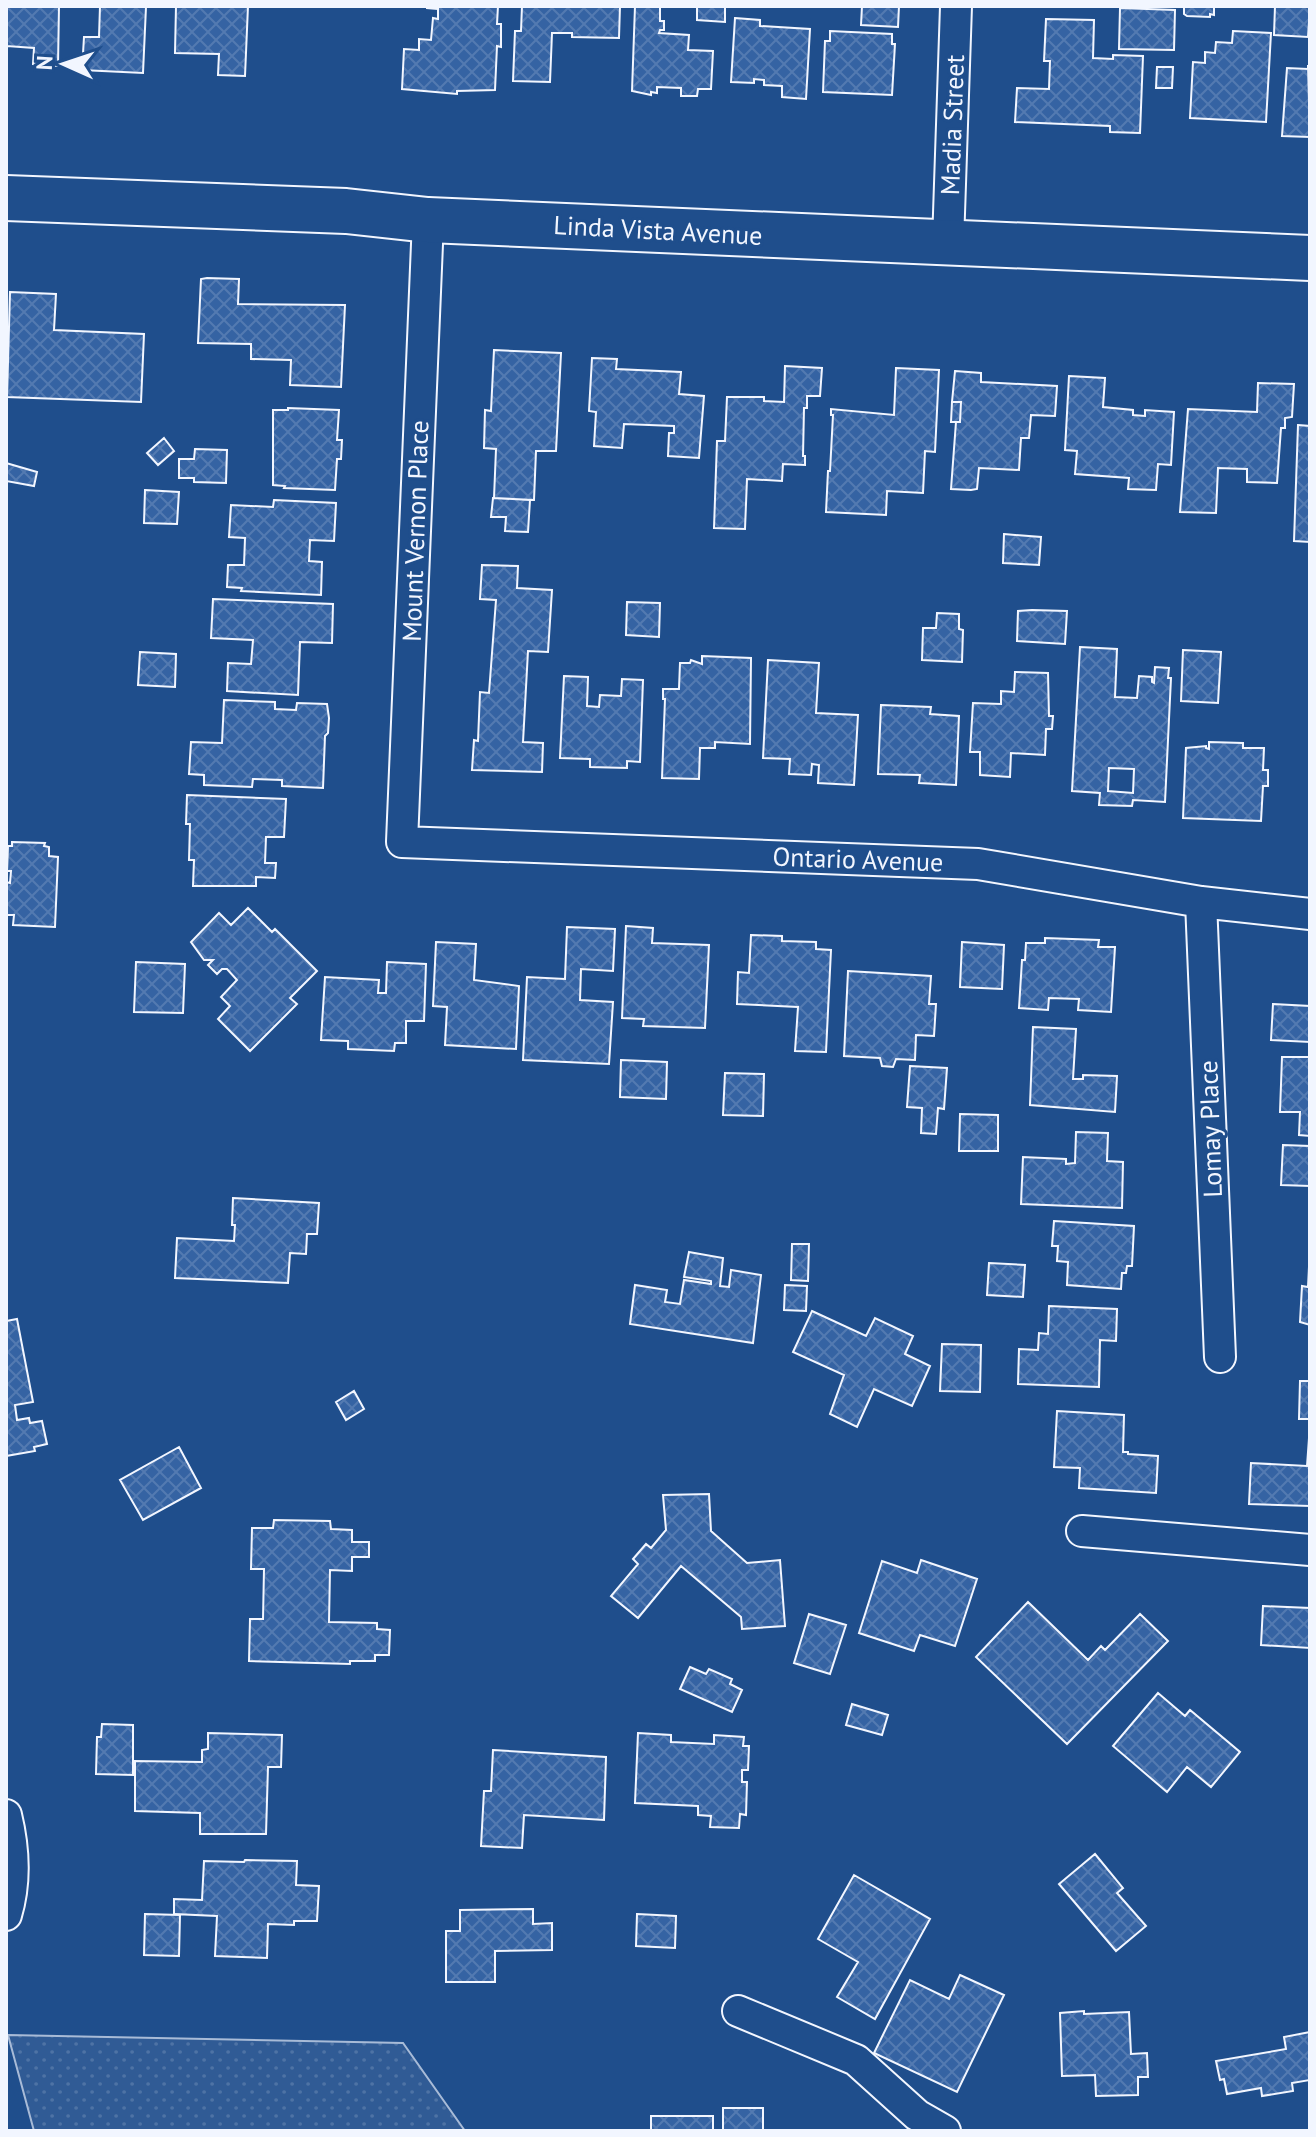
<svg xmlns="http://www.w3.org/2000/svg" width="1316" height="2137" viewBox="0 0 1316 2137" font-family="'PT Sans',sans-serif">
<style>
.grass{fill:url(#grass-dots);stroke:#a8bbd7;stroke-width:2}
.building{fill:url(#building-cross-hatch);stroke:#f2f6ff;stroke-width:2;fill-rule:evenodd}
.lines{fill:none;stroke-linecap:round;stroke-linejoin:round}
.street-casing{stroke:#f2f6ff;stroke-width:34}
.secondary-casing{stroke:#f2f6ff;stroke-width:48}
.street{stroke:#1f4e8c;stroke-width:30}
.secondary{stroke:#1f4e8c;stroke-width:44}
.labels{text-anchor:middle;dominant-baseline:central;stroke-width:6;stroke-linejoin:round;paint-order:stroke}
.street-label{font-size:26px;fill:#f2f6ff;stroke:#1f4e8c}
</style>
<defs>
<pattern id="grass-dots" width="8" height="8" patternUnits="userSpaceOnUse" patternTransform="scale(2)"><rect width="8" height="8" fill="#305b95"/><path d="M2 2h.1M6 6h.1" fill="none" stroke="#4e73a5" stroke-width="1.8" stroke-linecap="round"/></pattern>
<pattern id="building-cross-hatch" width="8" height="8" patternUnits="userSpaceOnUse" patternTransform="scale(2)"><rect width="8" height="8" fill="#3563a3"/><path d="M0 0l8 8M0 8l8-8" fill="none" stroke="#537ab1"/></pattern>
</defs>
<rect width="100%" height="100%" fill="#1f4e8c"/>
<!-- grass -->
<path class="grass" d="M8,2035L403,2043L465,2131H34Z"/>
<!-- building -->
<path class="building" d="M6,6H59L58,66L33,64L34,48L7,46L6,68Z
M100,6H151L146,7L143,73L82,70L84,37H99Z
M176,6H248L245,76L218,75L219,54L175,53Z
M427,6H498L497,24H501V47L497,46L495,90L457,91V94L402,89L404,49L419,50V39L431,40L433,18L438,19V9L427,8Z
M522,6H620L619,38L572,37V33H552L550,82L513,81L515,31H521Z
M635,6H660V21H664V30H660L659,33L689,35L688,50L713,51L711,89H698L697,96H681V88L657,87V93L651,92V95L632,91Z
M697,6H725V22L697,20Z
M862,6H899L898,27L861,25Z
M1184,6H1214V15L1210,14V17L1187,16L1184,14Z
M1275,6H1310L1308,37L1274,35Z
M1120,8L1175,10L1174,50L1119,49Z
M735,18L760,20V26L810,29L806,99L782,97V86L764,85V80L754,79V83L731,82Z
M1046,19L1094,20L1093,58L1113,59V55L1143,56L1140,133L1110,132V126L1015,122L1017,88L1049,89L1050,61H1044Z
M830,31L892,34V44H895L892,95L823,92L825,41H830Z
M1233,31L1271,33L1266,122L1190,118L1193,62L1205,63V52L1215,53L1216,42L1232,43Z
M1308,65L1310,137L1282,136L1287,68L1308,69Z
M1157,67H1173L1172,88H1156Z
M207,278L239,279L238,304L345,305L341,387L290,385L291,360L251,359V344L198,343L201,279Z
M10,292L56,294L54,330L144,334L141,402L7,397Z
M494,350L561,353L556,451H536L534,500L494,498L496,449L484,448L485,410L491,411Z
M592,358L617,359L616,369L681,372L679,394L704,396L699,458L668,456L669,433H674V426L624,424L622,448L594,446L596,412L589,411Z
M785,366L822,368L820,396H807V408H804L803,456H805V465L783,464L782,481L747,479L745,529L714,528L717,441H725L727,397H764V401L784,402Z
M896,368L939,370L935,452L925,451L923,493L887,491L886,515L826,512L828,471H830L833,415H831V409L894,415Z
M955,371L981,373V382L1057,386L1055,416L1031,415L1029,438H1021L1019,470L979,468L977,489L971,490L951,489L956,422H960L961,402H952Z
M1069,376L1105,378L1103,407L1133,410V415L1145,416V410L1174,412L1171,465L1158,464L1156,490L1128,489L1129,478L1075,474L1077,451L1065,450Z
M1258,383L1294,384L1292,417L1285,418V428H1281L1277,483L1247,482V469L1218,468L1216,513L1180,512L1188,409L1257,412Z
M952,402H961L960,422H951Z
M288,408L339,410L337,440H342L341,459H337L335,490L284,488L285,486L273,485V410H288Z
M1298,425L1310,426V542L1294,541Z
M164,438L174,451L158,465L147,453Z
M195,449L227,450L226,483L194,482V478H179V459H194Z
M6,463L37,472L34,486L6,481Z
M145,490L179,492L177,524L144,523Z
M493,498L530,500L528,532L505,531L506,517H491Z
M274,500L336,503L334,541L310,540L309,561L322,562L321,595L241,591L242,588L227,587L228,565H244L245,538L229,537L231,505L273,507Z
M1004,534L1041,537L1039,565L1003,563Z
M482,565L518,566L517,588L552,590L548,652L528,651L523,742L543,743L542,772L472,770L474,740L478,741L480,692L489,693L496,600L480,599Z
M213,599L333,604L332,643L300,642L298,695L227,691L228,663L251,664L253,640L211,638Z
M627,602L660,603L659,637L626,635Z
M1032,610L1067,611L1065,644L1017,641L1018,611Z
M937,613L959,614V629L963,630L962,662L922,660L923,628H936Z
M1080,647L1117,649L1115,697L1137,698L1139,676L1152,677V682L1154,683L1155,667L1169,668L1168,678H1171L1165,802L1133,800L1132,806L1099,805L1100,793L1072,791ZM1109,768L1134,769L1133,793L1108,791Z
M1183,650L1221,652L1218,703L1181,701Z
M140,652L176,654L175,687L138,685Z
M702,656L751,658L750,744L715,742V748H700L699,779L662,778L665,699H663V689H679L680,663H690L691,660L702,664Z
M768,660L819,663L816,713L858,715L854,785L818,783L819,765L812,764L811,775L789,774L790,759L763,758Z
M1015,672L1048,673L1049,716H1053L1052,729H1046L1045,755L1011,753L1010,777L980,775V752H970L973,703L1001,704V691L1014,692Z
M564,676L588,677L587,706L599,707L600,695L621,696L622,679L643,680L640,762L627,761V768L590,767V759L560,758Z
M224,700L275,702V709L296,710L297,703L327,704L329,718L328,733L325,736L323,788L282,786V780L253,779L252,787L204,785V775L189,774L191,742L222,743Z
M881,705L931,707L930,714L959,716L956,785L919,783L920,775L878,774Z
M1209,742L1243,743V748H1264L1263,770H1268V786H1263L1261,821L1183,818L1186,748L1206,746V748L1209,749Z
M187,795L286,799L284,837H266L265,863H276L275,878L256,877V886H193L194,860H189L190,824H186Z
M12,842L45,843L44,846L49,847V856L58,857L55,927L13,925L14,915H6V882L10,883L11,871H7L8,846H12Z
M248,908L272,932L275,929L317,971L290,998L297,1004L250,1051L218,1019L230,1006L221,997L237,980L227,969H222L217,974L208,965L213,960H204L191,942L219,913L231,925Z
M626,926L653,928L652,943L709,945L705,1028L643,1026L644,1019L622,1018Z
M567,927L615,929L613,971L581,969L580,1000L613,1002L609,1064L523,1060L527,977L565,979Z
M751,935L782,936V941L816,942V949L831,950L826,1052L795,1051L798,1007L737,1004L738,972L749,973Z
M1045,938L1099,940L1098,947H1115L1111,1012L1078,1010L1079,999L1049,998L1048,1010L1019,1008L1022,960H1025L1026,943H1045Z
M436,942L476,944L474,980L519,986L516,1049L445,1045L447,1007L433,1006Z
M962,942L1004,945L1002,989L960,987Z
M136,962L185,964L183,1013L134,1012Z
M387,962L426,964L424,1021H406V1043H395L394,1051L348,1049V1041L321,1040L325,977L379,980L378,993H386Z
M848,971L931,976L929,1004H936L934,1036L916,1035L915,1060L896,1059L893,1067L882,1066L880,1058L844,1056Z
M1273,1004L1310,1006V1042L1271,1040Z
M1033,1027L1076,1029L1073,1079H1083V1075L1117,1076L1115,1112L1030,1105Z
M1282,1057H1310V1136L1299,1135L1300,1112H1280Z
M621,1060L667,1062L666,1099L620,1097Z
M910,1066L947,1068L944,1109L938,1108L936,1134L921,1133L922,1108L907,1107Z
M725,1073L764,1074L763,1116L723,1115Z
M960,1114L998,1115V1151H959Z
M1076,1132L1108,1133L1107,1161L1123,1162L1122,1208L1021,1204L1023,1157L1066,1159V1164L1075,1163Z
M1283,1145L1310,1146V1186L1281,1185Z
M233,1198L319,1203L317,1234H307L306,1254L290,1253L288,1283L175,1278L177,1238L234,1241L235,1225H232Z
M1054,1221L1134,1226L1132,1266H1127L1126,1273H1122L1121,1289L1067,1285L1068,1262L1057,1261L1058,1246H1052Z
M792,1244H809L808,1281L791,1280Z
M1310,1247V1325L1300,1322L1302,1286L1308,1287Z
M689,1252L723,1258L720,1286L729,1287L731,1270L761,1275L753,1343L630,1324L635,1285L667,1290L665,1302L680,1304L684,1280L711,1284V1281L684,1277Z
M989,1263L1025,1265L1023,1297L987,1295Z
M785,1285L807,1286L806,1311L784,1310Z
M1049,1306L1117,1309L1116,1341L1100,1340L1099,1387L1018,1384L1019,1349L1038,1350L1039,1333L1048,1334Z
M812,1311L866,1336L875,1318L913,1336L905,1354L930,1366L912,1406L874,1389L857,1427L830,1414L844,1375L793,1352Z
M17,1319L33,1402L15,1405L17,1420L29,1418L30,1423L42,1421L47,1444L34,1447L35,1451L6,1456V1321Z
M942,1344L981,1345L980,1392L940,1391Z
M1300,1381H1310V1419H1299Z
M354,1391L364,1409L346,1420L336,1402Z
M1057,1411L1124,1415L1123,1452H1128V1454L1158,1456L1156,1493L1079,1488L1080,1468L1054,1467Z
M1309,1438L1310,1506L1249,1504L1251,1463L1307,1466Z
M179,1447L201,1488L143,1520L120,1480Z
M709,1494L711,1531L747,1563L780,1560L785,1626L742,1629L741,1617L681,1566L638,1618L611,1596L638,1564L633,1559L646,1544L651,1548L666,1530L663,1495Z
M274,1520L330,1521L331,1529L352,1530V1542H369V1557H352V1571L330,1570L329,1622L377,1623V1629L390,1630L389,1655H375V1661H350V1664L249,1661L250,1619H263L264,1569H251L252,1528H273Z
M921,1560L977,1579L955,1646L920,1635L914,1651L859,1633L882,1561L917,1573Z
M1028,1602L1088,1660L1101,1646L1105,1650L1140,1614L1168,1641L1067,1744L976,1657Z
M1263,1606L1310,1608V1648L1261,1645Z
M809,1614L846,1625L830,1674L794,1663Z
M690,1667L706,1674L709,1669L732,1679L730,1684L742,1690L732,1712L680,1689Z
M1158,1693L1185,1716L1190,1710L1240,1752L1211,1787L1187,1767L1167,1792L1113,1746Z
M852,1704L888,1715L882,1735L846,1725Z
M102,1724L133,1725V1775L96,1774L97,1737H101Z
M208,1733L282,1735L281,1767H268L266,1834H200V1813L135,1811V1761L202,1762V1750L208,1749Z
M638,1733L671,1735V1742L714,1744V1735L744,1737L743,1746H749L748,1770H742V1782H747L746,1815L740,1814L739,1828L710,1827L711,1816L698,1815V1806L635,1803Z
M493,1750L606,1757L604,1820L524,1815L522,1848L481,1846L484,1791H491Z
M1095,1854L1123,1888L1117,1893L1146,1926L1116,1951L1059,1884Z
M245,1860L297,1861L296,1885L319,1886L317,1921H294V1925L268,1924L267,1958L215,1956L217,1916L174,1914V1899L202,1900L204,1861L244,1862Z
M854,1875L930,1919L875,2019L837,1997L858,1962L818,1939Z
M533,1909V1924L552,1923V1950L495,1951V1982H446V1931H460V1910Z
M145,1914L180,1915L179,1956L144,1955Z
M637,1914L676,1916L675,1948L636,1946Z
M960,1975L1004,1995L957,2092L874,2053L910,1980L949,1999Z
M1084,2011V2014L1129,2012L1131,2054L1147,2053L1148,2077H1138V2095L1096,2096L1095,2075L1062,2076L1060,2013Z
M1310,2032V2080L1292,2083L1293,2091L1262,2096L1261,2088L1227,2094L1224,2079L1220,2080L1216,2061L1286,2049L1284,2037Z
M723,2108H763V2131H723Z
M651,2116H713V2131H651Z"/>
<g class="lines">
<defs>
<path id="street" d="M428,220L402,842L978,864L1201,902L1310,914
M948,243L956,6
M1201,902L1220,1357
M1082,1531L1310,1550
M6,1815C14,1848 16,1882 6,1915
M738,2011L856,2060L917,2115L945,2131"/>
<path id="secondary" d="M6,198L346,211L428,220L1310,258"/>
</defs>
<!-- street casing -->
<use href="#street" class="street-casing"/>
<!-- secondary casing -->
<use href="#secondary" class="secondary-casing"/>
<!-- street -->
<use href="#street" class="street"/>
<!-- secondary -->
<use href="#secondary" class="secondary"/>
</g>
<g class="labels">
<!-- street labels -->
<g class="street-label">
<text transform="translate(952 125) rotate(-88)">Madia Street</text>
<text transform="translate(658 230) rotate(3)">Linda Vista Avenue</text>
<text transform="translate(415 531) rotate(-88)">Mount Vernon Place</text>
<text transform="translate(858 859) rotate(2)">Ontario Avenue</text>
<text transform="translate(1210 1129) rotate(-92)">Lomay Place</text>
</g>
</g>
<!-- border -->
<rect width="1316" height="2137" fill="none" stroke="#f2f6ff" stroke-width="16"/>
<!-- north arrow -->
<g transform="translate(64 64) rotate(273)" stroke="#1f4e8c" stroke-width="6" paint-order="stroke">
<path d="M0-6L14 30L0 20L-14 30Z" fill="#f2f6ff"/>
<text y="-12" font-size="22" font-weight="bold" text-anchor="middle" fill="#f2f6ff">N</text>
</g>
</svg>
